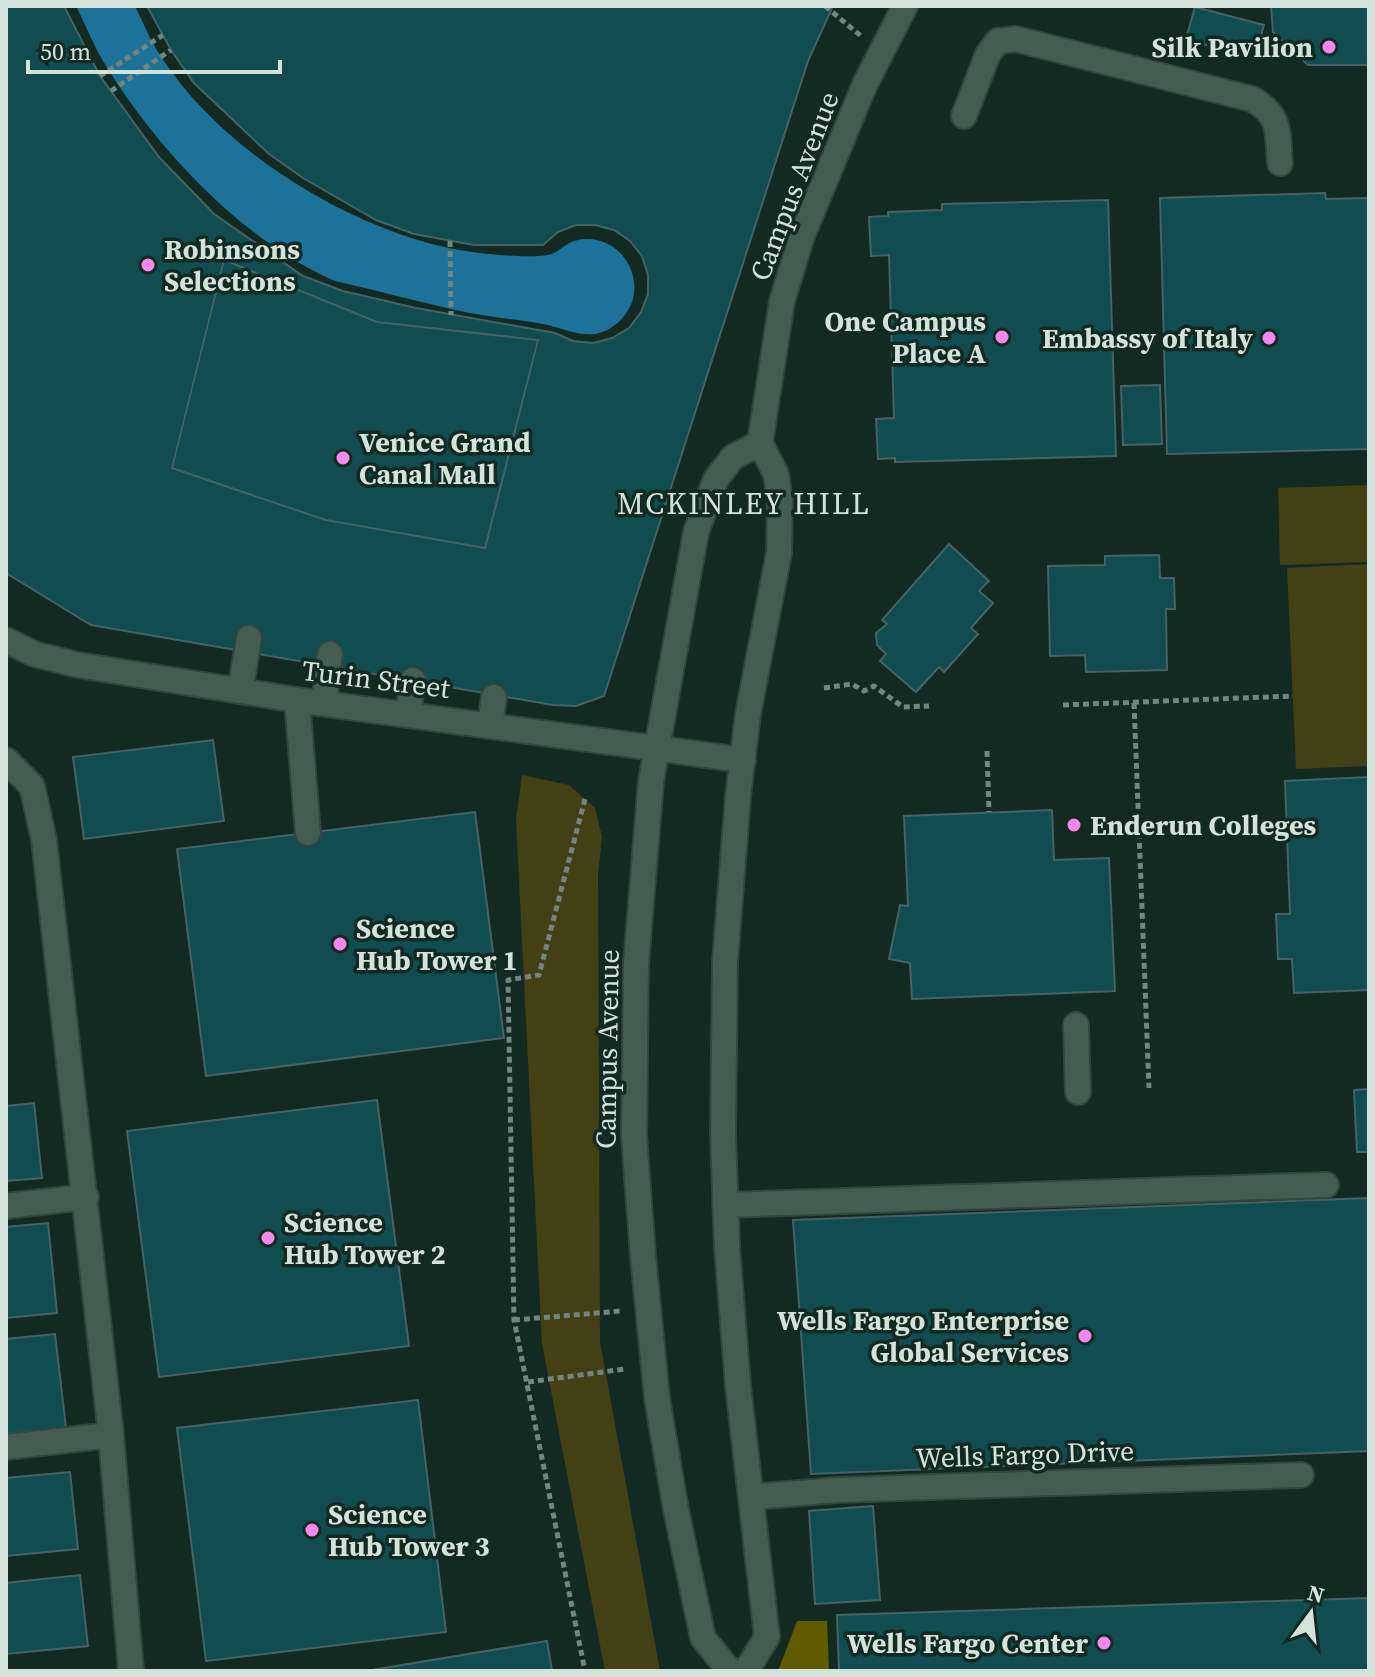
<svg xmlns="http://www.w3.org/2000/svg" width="1375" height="1677" viewBox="0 0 1375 1677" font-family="'Source Serif 4',serif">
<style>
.green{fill:#434015}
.forest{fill:#605a00}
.water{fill:#1d7299}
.building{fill:#104c50;stroke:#456365;stroke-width:2}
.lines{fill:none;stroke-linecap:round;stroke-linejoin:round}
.minor-casing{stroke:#33453d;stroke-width:28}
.path{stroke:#72857e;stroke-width:5;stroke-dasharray:6 4;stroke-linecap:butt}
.minor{stroke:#445d53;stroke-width:24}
.poi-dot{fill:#f688ed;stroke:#122a22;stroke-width:3}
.labels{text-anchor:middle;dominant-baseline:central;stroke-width:7;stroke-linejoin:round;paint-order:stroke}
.poi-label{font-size:28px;font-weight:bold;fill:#d4e2dc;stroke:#122a22;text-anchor:start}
.street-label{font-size:28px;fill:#d4e2dc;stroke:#122a22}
.neighbourhood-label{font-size:30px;letter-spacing:2px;fill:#d4e2dc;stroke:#122a22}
</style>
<rect width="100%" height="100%" fill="#122a22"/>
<!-- green -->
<path class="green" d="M1369,485V562L1280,565L1278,488Z
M1369,564V766L1296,769L1287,568Z
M522,775L569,785L595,808L602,837L598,874L600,1342L660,1671H605L542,1344L516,820Z"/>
<!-- forest -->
<path class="forest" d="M797,1621H827L829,1671H778Z"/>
<!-- water -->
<path class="water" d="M76,6H135C143,22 150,40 160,55C219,148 343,225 449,248C471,253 532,260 552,254C561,250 567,242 578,240C613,233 641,266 633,299C628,316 613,331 595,334C579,336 564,329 548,325C522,320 496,318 470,313C425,304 381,291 335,281C242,241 155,147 103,61C93,44 85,24 76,6Z"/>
<!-- building -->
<path class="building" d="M6,6H64L100,76L159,157L214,214L303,276L343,291L416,308L555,333L573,341L593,343L612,338L629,328L641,312L648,294V275L642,256L630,241L614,230L595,225H576L558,232L543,245H474L414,234L376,220L303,178L269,154L194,83L171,50L147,6H833L808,61L604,696L576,706L553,705L91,625L6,573Z
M1271,6H1369V63L1366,65H1308L1273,32Z
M1195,7L1264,25L1256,53L1245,50L1244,56L1186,39Z
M1325,193L1326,199L1369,198V449L1167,454L1160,198Z
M1108,200L1116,456L895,462V458L878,459L876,419L894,418L889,255L871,256L869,217L888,216V212L942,210V204Z
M224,260L377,322L538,340L485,548L326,520L172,468Z
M1160,385L1162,444L1123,445L1121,386Z
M949,544L989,581L979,591L993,603L971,628L978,634L944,672L939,667L916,692L880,661L886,654L877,645L876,633L887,624L882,620Z
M1159,555L1160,578H1174L1175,609H1166L1167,670L1086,672L1085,655L1050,656L1048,566L1105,565V556Z
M213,740L224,821L84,839L73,757Z
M1369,777V990L1294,993L1292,959H1278L1276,914H1290L1285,781Z
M1052,810L1054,860L1109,858L1115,991L912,999L910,963L889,959L900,905L908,906L904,816Z
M475,812L504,1038L206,1076L177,849Z
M1369,1089V1152H1357L1354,1090Z
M377,1100L409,1346L159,1377L127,1131Z
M34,1103L42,1178L6,1181V1106Z
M1369,1198V1451L811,1474L793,1220Z
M48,1223L57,1313L6,1318V1227Z
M55,1334L66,1428L6,1434V1339Z
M418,1400L446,1632L206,1661L177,1428Z
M70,1472L78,1549L6,1556V1478Z
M873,1506L880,1600L815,1604L809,1511Z
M80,1575L88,1646L6,1654V1583Z
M1369,1598V1671H839L837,1615Z
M547,1641L552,1671H366Z"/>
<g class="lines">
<defs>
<path id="minor" d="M964,116L988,54L998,41L1016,39L1252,99C1282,116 1277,132 1280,163
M6,640L34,654L78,665L297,700L743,760
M240,691L249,638
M297,700L308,833
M324,703L330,654
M408,714L413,680
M490,725L494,697
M6,760L32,786L44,840L111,1435L131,1671
M1076,1025L1078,1092
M725,1205L1326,1185
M6,1206L86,1197
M6,1447L111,1435
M751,1497L837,1490L1301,1475
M730,1671L703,1638L676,1510L657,1398L643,1256L634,1136L636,964L651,781L696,532L716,479L733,457L760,443
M746,1671L767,1637L738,1386L727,1247L723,1134L725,962L738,796L748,714L779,553L780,501L776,474L760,443L782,301L802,236L865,84L905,6"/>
</defs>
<!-- minor casing -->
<use href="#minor" class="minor-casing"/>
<!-- path -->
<path class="path" d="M825,6L861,36
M100,76L163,35
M111,91L171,50
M450,241L451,315
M824,688L852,684L864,691L874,686L903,707L929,706
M1134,703L1149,1088
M1063,705L1293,696
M987,751L989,812
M585,799L539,975L508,980L514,1320L585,1671
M514,1320L621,1311
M528,1382L625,1369"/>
<!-- minor -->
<use href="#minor" class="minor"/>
</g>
<!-- markers -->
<g class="poi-dot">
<circle cx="1329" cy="47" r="8"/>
<circle cx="148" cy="265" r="8"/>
<circle cx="1002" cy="337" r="8"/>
<circle cx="1269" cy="338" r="8"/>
<circle cx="343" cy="458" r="8"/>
<circle cx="1074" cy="825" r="8"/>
<circle cx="340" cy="944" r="8"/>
<circle cx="268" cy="1238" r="8"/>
<circle cx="1085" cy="1336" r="8"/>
<circle cx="312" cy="1530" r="8"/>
<circle cx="1104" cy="1643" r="8"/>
</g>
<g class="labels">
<!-- poi labels -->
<g class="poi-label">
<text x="1313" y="47" text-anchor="end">Silk Pavilion</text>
<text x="164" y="249">Robinsons<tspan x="164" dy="32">Selections</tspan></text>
<text x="986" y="321" text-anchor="end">One Campus<tspan x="986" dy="32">Place A</tspan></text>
<text x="1253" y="338" text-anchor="end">Embassy of Italy</text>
<text x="359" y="442">Venice Grand<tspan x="359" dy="32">Canal Mall</tspan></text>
<text x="1090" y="825">Enderun Colleges</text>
<text x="356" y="928">Science<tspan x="356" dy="32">Hub Tower 1</tspan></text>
<text x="284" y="1222">Science<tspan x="284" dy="32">Hub Tower 2</tspan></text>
<text x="1069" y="1320" text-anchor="end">Wells Fargo Enterprise<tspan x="1069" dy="32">Global Services</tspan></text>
<text x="328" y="1514">Science<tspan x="328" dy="32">Hub Tower 3</tspan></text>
<text x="1088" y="1643" text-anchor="end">Wells Fargo Center</text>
</g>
<!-- street labels -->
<g class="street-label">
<text transform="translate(794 186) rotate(-69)">Campus Avenue</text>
<text transform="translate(376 679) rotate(7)">Turin Street</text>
<text transform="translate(607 1049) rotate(-89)">Campus Avenue</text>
<text transform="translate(1025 1454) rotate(-2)">Wells Fargo Drive</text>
</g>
<!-- neighbourhood labels -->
<g class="neighbourhood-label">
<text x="744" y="503">MCKINLEY HILL</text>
</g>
</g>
<!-- border -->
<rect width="1375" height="1677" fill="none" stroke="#d4e2dc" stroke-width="16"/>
<!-- north arrow -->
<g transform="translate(1311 1613) rotate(15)" stroke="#122a22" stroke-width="6" paint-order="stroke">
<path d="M0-6L14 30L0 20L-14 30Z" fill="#d4e2dc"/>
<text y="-12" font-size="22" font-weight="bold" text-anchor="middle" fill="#d4e2dc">N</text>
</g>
<!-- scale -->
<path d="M28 60v12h252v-12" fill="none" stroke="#d4e2dc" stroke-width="4"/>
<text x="40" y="60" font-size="24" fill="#d4e2dc" stroke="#122a22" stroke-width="6" paint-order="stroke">50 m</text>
</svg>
